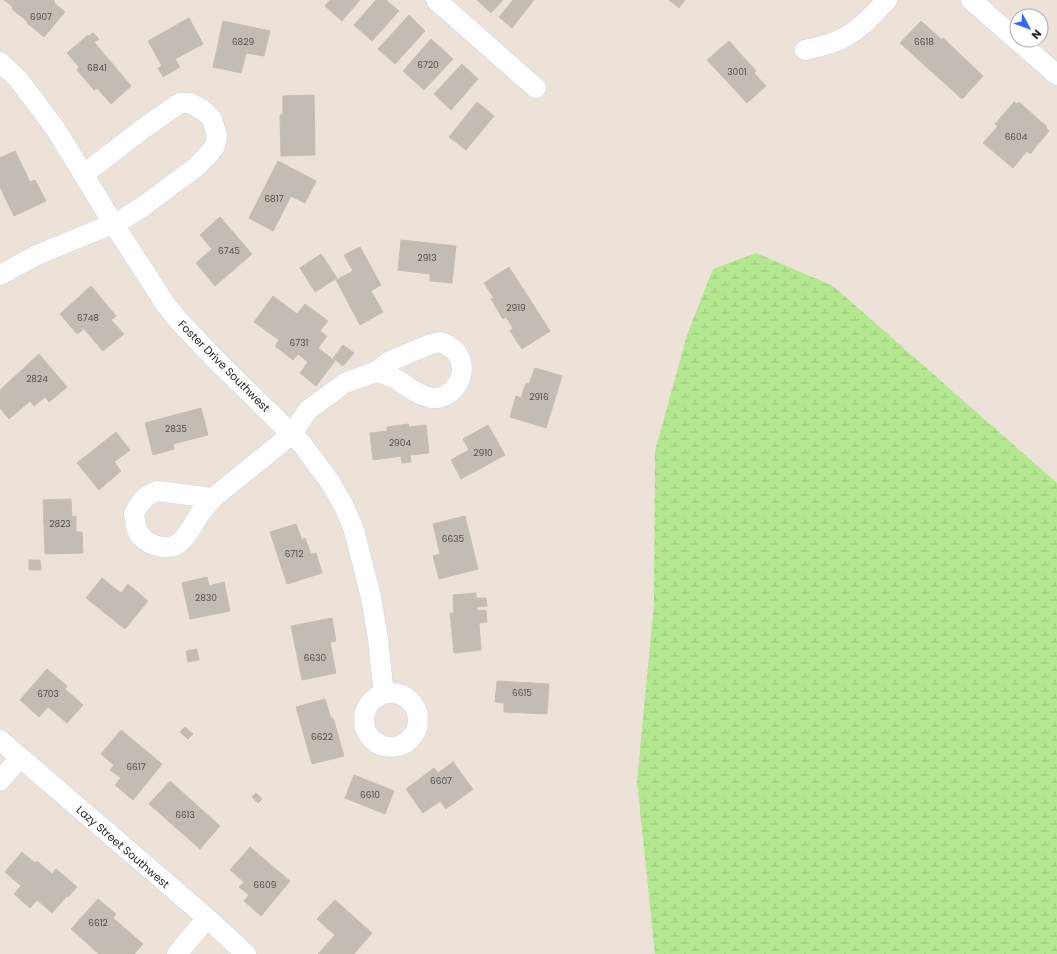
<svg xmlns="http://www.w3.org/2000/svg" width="1057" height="954" viewBox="0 0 1057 954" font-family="Poppins,sans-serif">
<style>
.wetland{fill:url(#wetland-marsh)}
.building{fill:#c3bcb5;stroke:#c7beb2}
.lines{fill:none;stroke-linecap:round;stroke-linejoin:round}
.minor-casing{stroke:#cdd3e3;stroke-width:21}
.minor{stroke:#fff;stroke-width:20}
.labels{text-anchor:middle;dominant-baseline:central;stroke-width:4;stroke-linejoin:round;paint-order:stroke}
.number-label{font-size:9px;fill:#4f4d4b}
.street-label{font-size:11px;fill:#282828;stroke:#fff}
</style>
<defs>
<pattern id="wetland-marsh" width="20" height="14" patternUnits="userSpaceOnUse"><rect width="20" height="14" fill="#b3e790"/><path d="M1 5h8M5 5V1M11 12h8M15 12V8" fill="none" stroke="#9ac67c"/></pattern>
</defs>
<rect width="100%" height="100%" fill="#ece2d8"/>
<!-- wetland -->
<path class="wetland" d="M756,253L833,286L1057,483V954H655L637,781L654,604L655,451L687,335L713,269Z"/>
<!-- building -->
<path class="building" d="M4,0H53L55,2L54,3L65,12L44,37L27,23L28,22L12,9L13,7Z
M330,0H360L342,21L325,6Z
M376,0H386L399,11L372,41L354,25Z
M477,0H503L491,13Z
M513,0H534L512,28L499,17Z
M669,0H685L679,8Z
M409,15L425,31L395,64L378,49Z
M189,18L203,44L175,59L180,67L163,77L158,68L162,66L148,41Z
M223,21L270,31L264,56L246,53L241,73L213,67Z
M921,21L942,40L943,38L983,76L962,99L900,43Z
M93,33L99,39L94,42L131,86L111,104L97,88L94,90L77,70L79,67L67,53L88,35L89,36Z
M431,39L453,59L424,90L403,71Z
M729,41L756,71L754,73L766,86L747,103L707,60Z
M462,64L478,79L451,110L434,94Z
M314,95L315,155L281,156L280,115H283V96Z
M477,102L494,116L466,150L449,137Z
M1014,102L1017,104L1019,102L1047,127L1046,128L1049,131L1030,154L1027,151L1013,168L983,143L998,126L995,124Z
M15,151L30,182L35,180L46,201L14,216L0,187V158Z
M278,161L316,181L305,203L291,196L273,231L249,218Z
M220,217L252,254L215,286L196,263L212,249L200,235Z
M401,240L456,246L452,283L430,281V274L398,270Z
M360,247L381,285L371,291L383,312L360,325L336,280L353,271L344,255Z
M321,254L337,278L315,292L300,268Z
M509,267L550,331L522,349L510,331L513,328L506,317L503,319L491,299L494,298L484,283Z
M91,286L116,316L111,320L124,334L103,351L84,329L77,334L60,314Z
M273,296L297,314L305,304L328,321L320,331L327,336L318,348L335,361L316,386L300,373L308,362L298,354L293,360L275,346L279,340L254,322Z
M343,345L354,353L343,366L333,358Z
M39,354L67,387L49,402L45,397L34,406L30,401L9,419L0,408V390Z
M535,368L562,376L546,428L510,417L516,396L521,398L526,383L529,384Z
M201,408L208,435L173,444L174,449L153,455L145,423Z
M408,424L409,427L426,425L429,453L410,455L411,462L402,463L401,456L373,460L370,433L387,431V427Z
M488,425L505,455L461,479L451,460L469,450L463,439Z
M116,432L130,450L114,462L121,471L99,490L77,463Z
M71,499L72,517L76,516V532H82L83,553L45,554L43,500Z
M465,516L478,569L439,579L433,556L440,554L433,524Z
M296,524L302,540L305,538L311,554L316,553L322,573L287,584L270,532Z
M29,560H40L41,570H29Z
M207,577L209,586L224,582L230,611L190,619L182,583Z
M102,578L121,593L128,584L148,601L125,629L86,598Z
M476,593V598H486L487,606L477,607V611L486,610L487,622L479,623L481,650L454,653L450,613H454L453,595Z
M332,618L336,641L330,642L336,673L302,680L291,626Z
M197,649L199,660L188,662L186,651Z
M47,669L67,686L65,689L83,705L67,723L48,707L39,717L20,700Z
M497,681L549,684L547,714L504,712V703L495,702Z
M325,699L331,718H333L344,756L312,764L296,707Z
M185,727L193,734L188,739L180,732Z
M121,730L162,764L133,800L115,785L121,778L110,770L114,765L101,754Z
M453,762L473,789L446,809L440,801L423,813L406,789L434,768L438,773Z
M354,775L394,791L385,814L345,798Z
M170,781L220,826L200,849L149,804Z
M256,793L262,799L258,803L252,797Z
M250,847L290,881L261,916L244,901L249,895L239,887L244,882L230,870Z
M22,852L35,863L37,861L52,874L56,869L77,887L68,897L67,896L52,913L5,872Z
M21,886L37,900L30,908L14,894Z
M98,899L116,914L113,918L143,944L134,954H99L71,929Z
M335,900L372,933L354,954H318L335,935L317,919Z"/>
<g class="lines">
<defs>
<path id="minor" d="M436,0L536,88
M971,0L1057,75
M805,50C817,47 828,45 839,40C858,32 873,15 887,0
M0,62L18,79L55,128L113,223L166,305L178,320L219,363L302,444L330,482L344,506L354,530L371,597L378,639L384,694
M0,275L37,255L122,220L145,205L173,184L195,168L208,155L215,146L217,136L212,119L204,111L190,103H180L144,128L84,174
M441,342C447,345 455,349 458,355C470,374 452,401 431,398C417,395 408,386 396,379C390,375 382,374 375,372L390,361L431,344Z
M157,491L213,498C208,504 202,510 198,517C192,526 188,536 179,543C167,553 143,544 137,530C135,525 135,519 134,514C140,502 144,496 157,491Z
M213,498L292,434L308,410L345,383L375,372
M364 720a27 27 0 1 1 54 0a27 27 0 1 1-54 0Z
M0,740L207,918L246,954
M0,781L20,758
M177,954L207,918"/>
</defs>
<!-- minor casing -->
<use href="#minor" class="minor-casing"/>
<!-- minor -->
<use href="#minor" class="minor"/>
</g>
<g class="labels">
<!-- number labels -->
<g class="number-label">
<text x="41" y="17">6907</text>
<text x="243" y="42">6829</text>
<text x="924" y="42">6618</text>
<text x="428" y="65">6720</text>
<text x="97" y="68">6841</text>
<text x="737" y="72">3001</text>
<text x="1016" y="137">6604</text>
<text x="274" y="199">6817</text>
<text x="229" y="251">6745</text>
<text x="427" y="258">2913</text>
<text x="516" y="308">2919</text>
<text x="88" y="318">6748</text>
<text x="299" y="343">6731</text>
<text x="37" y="379">2824</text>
<text x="539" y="397">2916</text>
<text x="176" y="429">2835</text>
<text x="400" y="443">2904</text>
<text x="483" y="453">2910</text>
<text x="60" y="524">2823</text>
<text x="453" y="539">6635</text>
<text x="294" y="554">6712</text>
<text x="206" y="598">2830</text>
<text x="315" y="658">6630</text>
<text x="522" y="693">6615</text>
<text x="48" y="694">6703</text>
<text x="322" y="737">6622</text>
<text x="136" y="767">6617</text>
<text x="441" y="781">6607</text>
<text x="370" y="795">6610</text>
<text x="185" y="815">6613</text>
<text x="265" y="885">6609</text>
<text x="98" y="923">6612</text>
</g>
<!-- street labels -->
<g class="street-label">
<text transform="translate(224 366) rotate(45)">Foster Drive Southwest</text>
<text transform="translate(123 847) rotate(41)">Lazy Street Southwest</text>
</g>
</g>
<!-- north arrow -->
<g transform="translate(1029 28) rotate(131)"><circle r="19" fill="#ffffff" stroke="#a9a9a9"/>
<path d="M0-3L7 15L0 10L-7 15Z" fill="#3266ff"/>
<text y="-6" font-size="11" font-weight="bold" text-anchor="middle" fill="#282828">N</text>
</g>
</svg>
